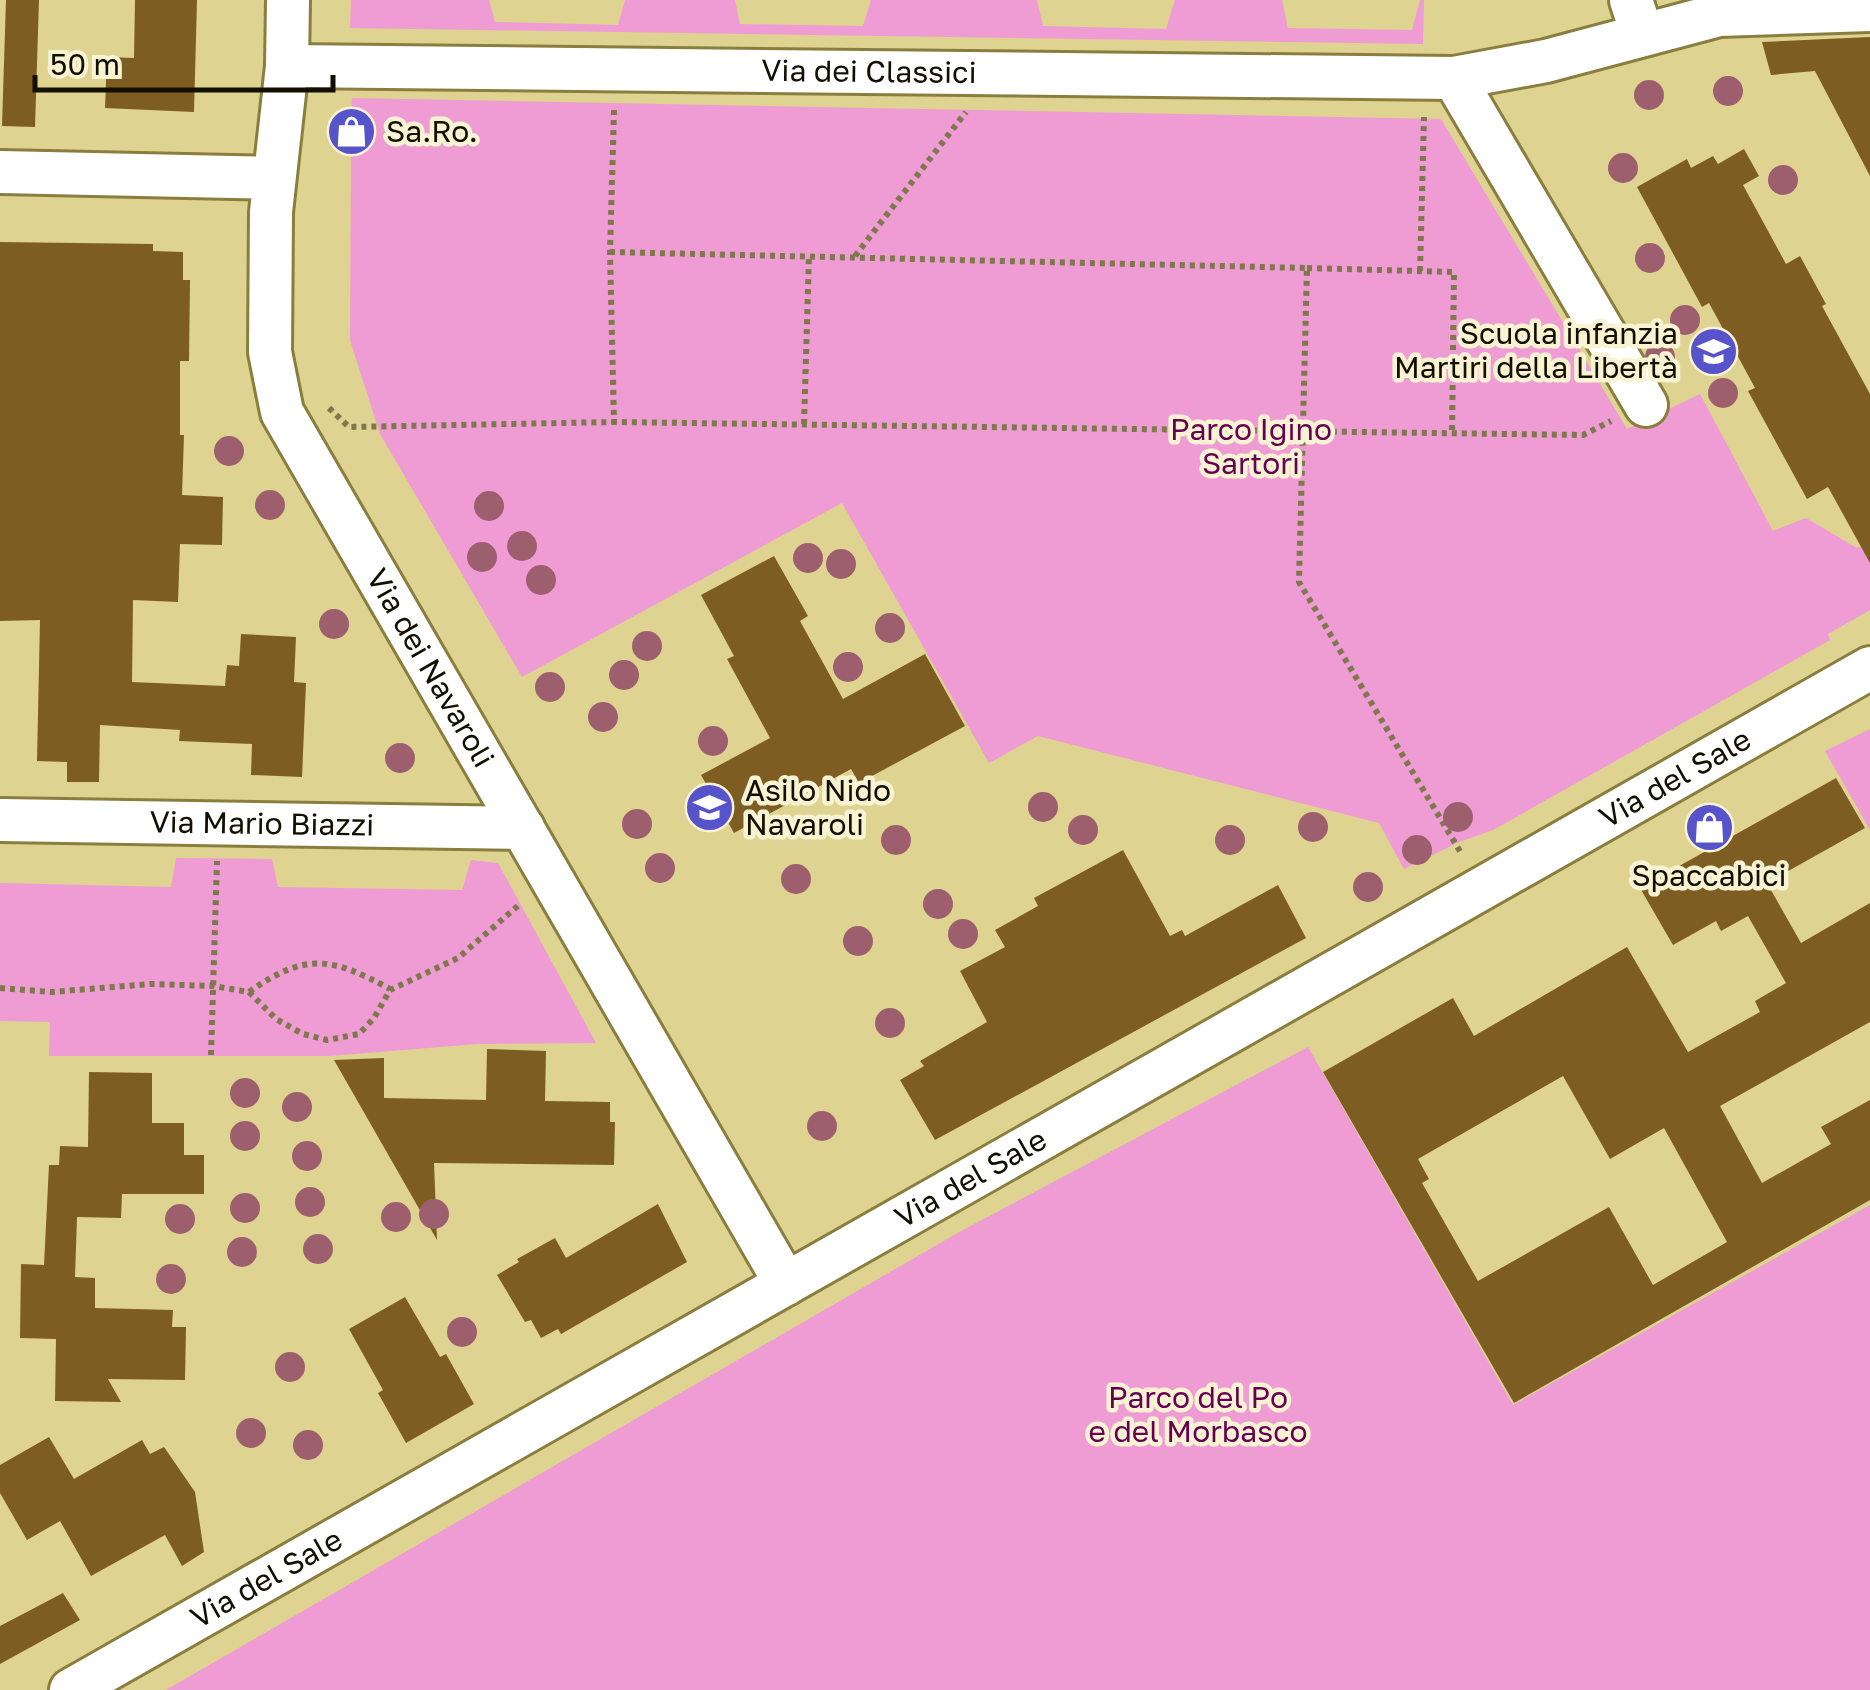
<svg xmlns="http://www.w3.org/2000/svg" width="1870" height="1690" font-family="'Golos Text',sans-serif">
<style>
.green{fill:#ee9cd3}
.building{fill:#7e5d22;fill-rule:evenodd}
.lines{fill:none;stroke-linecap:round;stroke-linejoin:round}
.minor-casing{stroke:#8a7e3e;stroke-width:48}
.path{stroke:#7f784d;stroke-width:6;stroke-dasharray:5 5;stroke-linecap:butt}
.minor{stroke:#fff;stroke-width:42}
.tree{fill:#9d5f6e}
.labels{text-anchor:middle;stroke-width:9;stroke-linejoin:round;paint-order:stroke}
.street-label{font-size:30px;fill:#130f00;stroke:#f8f3d2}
.poi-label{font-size:30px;fill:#130f00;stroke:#f8f3d2;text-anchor:start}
.park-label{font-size:30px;fill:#670052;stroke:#f8f3d2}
</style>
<rect width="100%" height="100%" fill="#ded391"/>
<g class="green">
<polygon points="351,0 489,0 495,22 618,25 625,0 735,0 740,24 863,26 871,0 1037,0 1043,26 1166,29 1175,0 1282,0 1288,28 1412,30 1420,0 1424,0 1423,44 350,28"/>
<polygon points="352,98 1441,119 1627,429 1700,394 1773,531 1806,518 1857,548 1870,541 1870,610 1828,634 1830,640 1493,830 1459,842 1404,869 1379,823 1038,736 989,763 842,503 522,677 380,434 350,340 351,150 367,151 368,116 351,115"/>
<polygon points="1870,729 1870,830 1825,751"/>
<polygon points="176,858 272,859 278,887 462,890 471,860 498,863 596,1043 477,1044 330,1056 49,1056 50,1022 0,1021 0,883 171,887"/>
<polygon points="1308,1047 1513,1405 1870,1205 1870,1690 166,1690 961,1231"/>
</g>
<g class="building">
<polygon points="6,0 39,0 35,127 2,126"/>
<polygon points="135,0 197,0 194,112 105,108 107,57 134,58"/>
<polygon points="1870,37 1870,176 1815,71 1771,75 1762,42"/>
<polygon points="1744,149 1759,176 1743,185 1786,264 1800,256 1826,304 1822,306 1870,394 1870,563 1828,487 1807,499 1748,391 1755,388 1709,303 1702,307 1637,187 1687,159 1691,168 1713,156 1718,164"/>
<polygon points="0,242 153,244 153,251 183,252 183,280 190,280 189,361 180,361 180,435 184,435 182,495 223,497 222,545 180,544 178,602 133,600 132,682 225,686 227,665 239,666 241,634 296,637 294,682 306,683 302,777 251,775 252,744 179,741 180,730 100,725 99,782 67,782 67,762 37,761 40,620 0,621"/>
<polygon points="774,556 808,616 800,621 843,699 925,654 965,726 859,783 851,769 734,833 701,775 770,738 727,659 734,656 701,595"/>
<path d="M1836,778L1865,828L1767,883L1801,943L1870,903V1022L1720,1106L1762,1183L1831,1144L1821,1127L1870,1100V1200L1514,1403L1323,1072L1453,998L1474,1036L1627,947L1688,1052L1760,1012L1755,1001L1786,983L1748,916L1721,931L1716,921L1673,945L1640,888ZM1563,1076L1610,1159L1664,1128L1727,1242L1653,1285L1609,1207L1478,1281L1422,1183L1429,1179L1418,1159Z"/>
<polygon points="1123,850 1170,936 1182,930 1185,936 1278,885 1306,938 935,1140 900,1080 924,1066 920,1061 987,1022 960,971 1005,947 995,930 1038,906 1034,898"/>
<polygon points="487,1049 546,1051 545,1101 610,1102 610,1122 615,1122 614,1165 434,1163 437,1240 334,1060 384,1058 384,1098 486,1100"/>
<polygon points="89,1072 152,1073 152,1123 184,1123 184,1155 204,1155 204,1194 122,1194 121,1218 77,1217 75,1277 95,1278 95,1308 173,1310 172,1327 186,1327 185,1380 108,1379 121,1402 55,1401 56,1339 20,1338 21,1264 44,1265 49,1165 59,1165 60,1146 88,1147"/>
<polygon points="658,1204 687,1262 561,1334 558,1329 541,1338 531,1320 525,1322 497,1275 519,1262 517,1259 555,1238 566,1258"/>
<polygon points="405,1297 440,1357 446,1354 474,1404 406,1443 378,1393 383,1390 349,1329"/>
<polygon points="49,1437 74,1479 142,1440 150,1454 164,1447 195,1492 204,1552 182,1566 165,1535 91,1576 60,1521 27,1540 0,1493 0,1465"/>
<polygon points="63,1593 80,1620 0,1664 0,1626"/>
</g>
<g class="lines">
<defs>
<g id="minor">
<path id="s1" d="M288,0L287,66L271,212L270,352L282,412L786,1284"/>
<polyline points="1631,0 1642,34"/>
<path id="s2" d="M287,66L1454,78L1546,61L1719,15L1870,10"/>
<polyline points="1454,78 1646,405"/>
<polyline points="0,172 274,178"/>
<path id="s3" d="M0,820L523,828"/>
<path id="s4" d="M71,1690L1870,668"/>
</g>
</defs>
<use href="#minor" class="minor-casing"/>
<g class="path">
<polyline points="614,110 610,252 614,422 1583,435 1611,421"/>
<polyline points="610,252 1307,268 1299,582 1461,853"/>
<polyline points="855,256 966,112"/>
<polyline points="1307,268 1454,272 1452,433"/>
<polyline points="1420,271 1424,117"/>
<polyline points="329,408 349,427 614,422"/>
<polyline points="804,424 809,256"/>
<polyline points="0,988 51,992 151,984 213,986 249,992 276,1019 303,1034 327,1040 359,1034 374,1018 390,990 458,958 520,904"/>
<path d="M249,992C306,952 331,957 390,989"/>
<polyline points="211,1055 217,861"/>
</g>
<use href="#minor" class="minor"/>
</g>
<g class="tree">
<circle cx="1728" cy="91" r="15"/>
<circle cx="1649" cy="95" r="15"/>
<circle cx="1623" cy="168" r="15"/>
<circle cx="1783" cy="180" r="15"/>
<circle cx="1650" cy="258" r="15"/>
<circle cx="1685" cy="320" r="15"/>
<circle cx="1660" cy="357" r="15"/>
<circle cx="1723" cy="393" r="15"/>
<circle cx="229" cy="451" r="15"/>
<circle cx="270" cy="505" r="15"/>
<circle cx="489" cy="506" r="15"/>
<circle cx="522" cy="546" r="15"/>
<circle cx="482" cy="557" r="15"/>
<circle cx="808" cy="558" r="15"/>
<circle cx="841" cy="564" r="15"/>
<circle cx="541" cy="580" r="15"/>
<circle cx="334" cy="624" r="15"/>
<circle cx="890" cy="628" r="15"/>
<circle cx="647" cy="646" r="15"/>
<circle cx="848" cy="667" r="15"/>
<circle cx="624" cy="675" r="15"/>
<circle cx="550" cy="687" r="15"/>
<circle cx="603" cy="717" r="15"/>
<circle cx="713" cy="741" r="15"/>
<circle cx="400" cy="758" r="15"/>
<circle cx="1043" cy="807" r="15"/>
<circle cx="1458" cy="817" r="15"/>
<circle cx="637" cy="824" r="15"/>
<circle cx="1313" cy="827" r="15"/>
<circle cx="1083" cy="830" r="15"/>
<circle cx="896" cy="840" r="15"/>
<circle cx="1230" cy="840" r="15"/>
<circle cx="1417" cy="850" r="15"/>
<circle cx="660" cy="868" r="15"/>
<circle cx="796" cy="879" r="15"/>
<circle cx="1368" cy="887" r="15"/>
<circle cx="938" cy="904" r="15"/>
<circle cx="963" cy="934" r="15"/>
<circle cx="858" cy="941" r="15"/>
<circle cx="890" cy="1023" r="15"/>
<circle cx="245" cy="1093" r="15"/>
<circle cx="297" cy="1107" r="15"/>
<circle cx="822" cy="1126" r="15"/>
<circle cx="245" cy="1136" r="15"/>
<circle cx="307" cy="1156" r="15"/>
<circle cx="310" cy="1202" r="15"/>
<circle cx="245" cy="1208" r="15"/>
<circle cx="434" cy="1214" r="15"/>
<circle cx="396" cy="1217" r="15"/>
<circle cx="180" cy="1219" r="15"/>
<circle cx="318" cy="1249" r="15"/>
<circle cx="242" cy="1252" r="15"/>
<circle cx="171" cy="1279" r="15"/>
<circle cx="462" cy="1332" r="15"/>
<circle cx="290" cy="1367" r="15"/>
<circle cx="251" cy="1433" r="15"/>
<circle cx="308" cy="1445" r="15"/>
</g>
<defs>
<symbol id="shop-disc" viewBox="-11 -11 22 22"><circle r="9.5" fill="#5753ca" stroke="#f8f3d2"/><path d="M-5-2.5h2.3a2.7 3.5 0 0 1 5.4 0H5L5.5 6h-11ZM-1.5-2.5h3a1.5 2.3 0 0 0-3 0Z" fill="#fff"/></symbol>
<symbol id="school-disc" viewBox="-11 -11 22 22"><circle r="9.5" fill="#5753ca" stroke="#f8f3d2"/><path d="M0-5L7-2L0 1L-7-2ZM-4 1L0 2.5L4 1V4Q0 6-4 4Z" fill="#fff"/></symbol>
</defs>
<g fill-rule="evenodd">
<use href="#shop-disc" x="324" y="104" width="55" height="55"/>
<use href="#school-disc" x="1686" y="324" width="55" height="55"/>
<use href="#school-disc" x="682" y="780" width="55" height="55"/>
<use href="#shop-disc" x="1682" y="800" width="55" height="55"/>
</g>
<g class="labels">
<g class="street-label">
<text dy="10" stroke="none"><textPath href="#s2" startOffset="582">Via dei Classici</textPath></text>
<text dy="10" stroke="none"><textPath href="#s1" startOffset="710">Via dei Navaroli</textPath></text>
<text dy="10" stroke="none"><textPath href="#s4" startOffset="1845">Via del Sale</textPath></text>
<text dy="10" stroke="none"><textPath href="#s3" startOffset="262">Via Mario Biazzi</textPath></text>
<text dy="10" stroke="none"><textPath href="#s4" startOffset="1035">Via del Sale</textPath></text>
<text dy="10" stroke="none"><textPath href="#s4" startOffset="225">Via del Sale</textPath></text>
</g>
<g class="poi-label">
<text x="386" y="142">Sa.Ro.</text>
<text x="1678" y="344" text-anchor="end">Scuola infanzia<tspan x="1678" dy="34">Martiri della Libertà</tspan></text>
<text x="745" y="801">Asilo Nido<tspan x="745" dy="34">Navaroli</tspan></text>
<text x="1709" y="886" text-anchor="middle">Spaccabici</text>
</g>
<g class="park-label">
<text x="1251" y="440">Parco Igino<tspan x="1251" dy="34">Sartori</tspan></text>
<text x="1198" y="1408">Parco del Po<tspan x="1198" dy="34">e del Morbasco</tspan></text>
</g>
</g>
<path d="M35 75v15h298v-15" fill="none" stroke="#130f00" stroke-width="5"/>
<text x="50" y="75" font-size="30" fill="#130f00" stroke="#f8f3d2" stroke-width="8" paint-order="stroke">50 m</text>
</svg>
